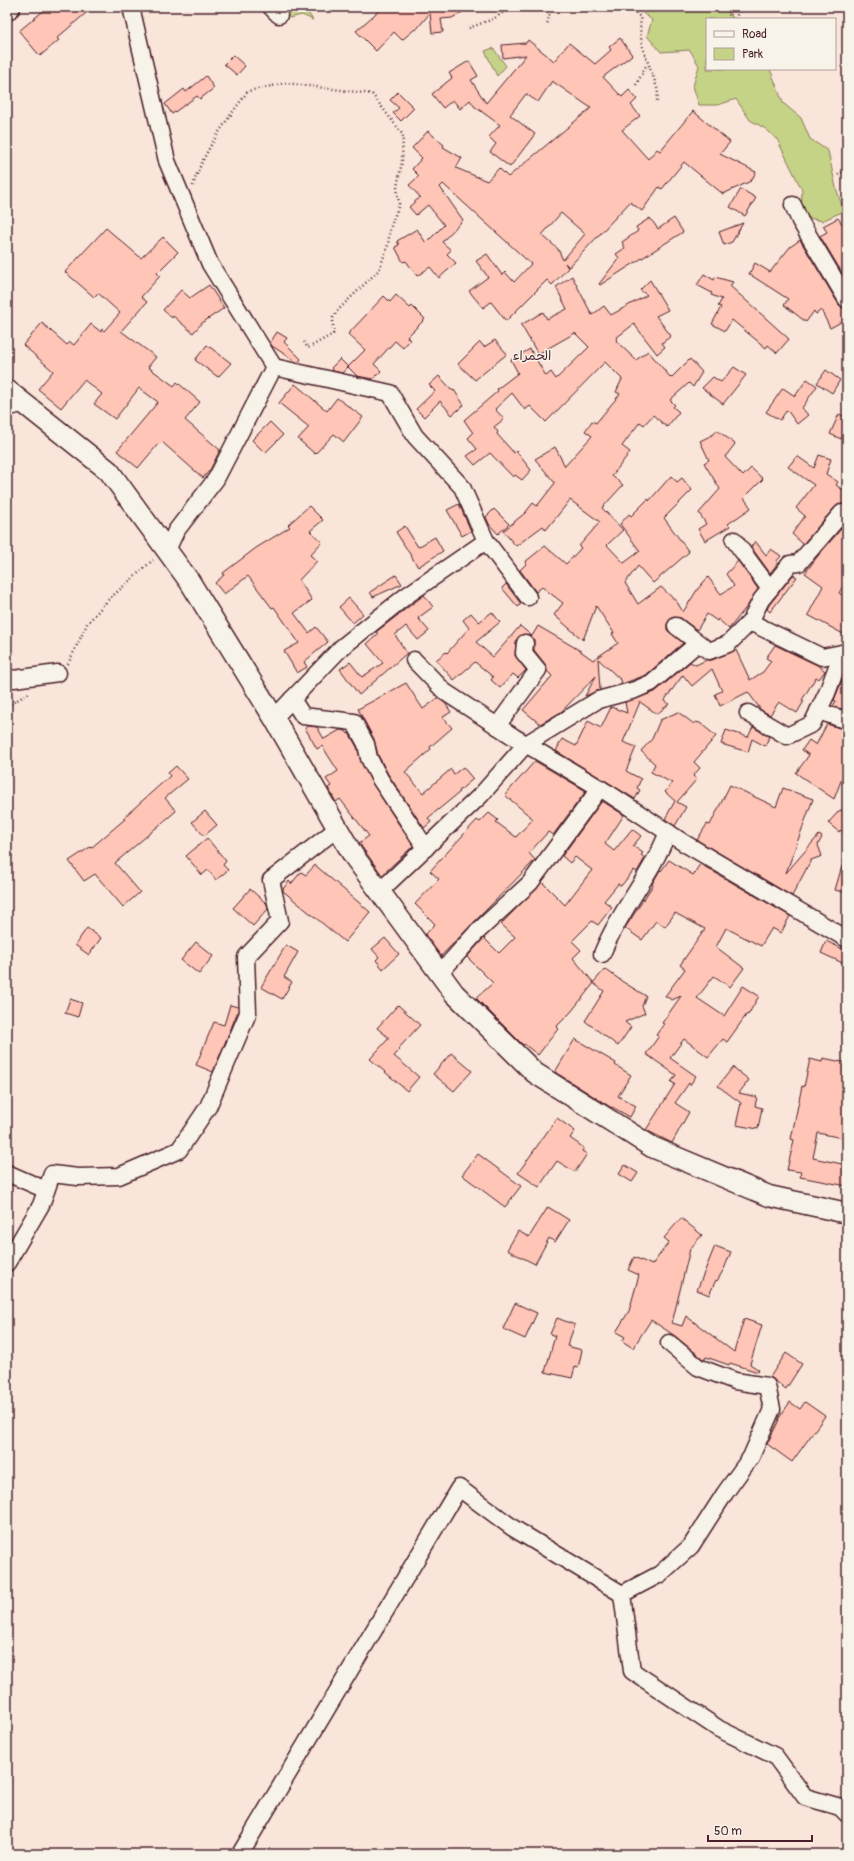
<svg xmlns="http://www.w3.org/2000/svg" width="854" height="1861" font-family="Pangolin,'Playpen Sans Arabic',sans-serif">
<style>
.green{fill:#c5d387;stroke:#887959}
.building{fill:#ffc5b6;stroke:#4a1f2b;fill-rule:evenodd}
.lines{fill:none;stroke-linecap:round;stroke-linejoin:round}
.minor-casing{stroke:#4a1f2b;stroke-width:19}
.tertiary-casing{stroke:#4a1f2b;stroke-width:23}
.path{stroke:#4a1f2b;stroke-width:2.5;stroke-dasharray:1 3;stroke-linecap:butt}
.minor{stroke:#f7f3e8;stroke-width:16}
.tertiary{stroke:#f7f3e8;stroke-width:20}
.labels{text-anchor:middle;stroke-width:3;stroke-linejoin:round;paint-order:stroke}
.quarter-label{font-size:13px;fill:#4a1f2b;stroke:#f7f3e8}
</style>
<rect width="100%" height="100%" fill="#f9e5d9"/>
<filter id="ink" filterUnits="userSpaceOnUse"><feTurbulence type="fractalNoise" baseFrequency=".025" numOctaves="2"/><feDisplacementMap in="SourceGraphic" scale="8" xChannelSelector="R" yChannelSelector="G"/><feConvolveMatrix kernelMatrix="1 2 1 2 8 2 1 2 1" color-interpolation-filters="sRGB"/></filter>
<g filter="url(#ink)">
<g class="green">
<polygon points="284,7 304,7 313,20 302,15 289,18"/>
<polygon points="635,7 724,7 734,19 707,19 707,69 770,69 783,103 801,118 810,139 828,151 836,188 844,211 822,221 801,216 802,190 777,139 766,129 750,120 736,99 718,105 699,105 693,86 699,66 690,50 661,52 647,36 652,20"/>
<polygon points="493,48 506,66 497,76 485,51"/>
</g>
<g class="building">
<polygon points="48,7 93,7 57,38 59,40 40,56 19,31"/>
<polygon points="383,7 471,7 452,18 441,19 443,32 432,33 430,13 416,30 415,29 402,40 394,32 376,51 356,31"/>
<path d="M620,38L632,55L603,77L622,97L629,90L637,99L631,105L640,116L622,130L648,159L657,149L660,151L693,111L730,142L720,154L756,172L751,181L723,194L684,162L662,189L659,187L642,211L630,202L569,267L565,263L568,268L552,285L547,280L506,321L491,302L483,308L469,291L488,277L476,261L487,254L502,275L505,272L514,282L531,264L443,184L440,187L463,220L442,242L451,250L447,254L456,263L439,278L430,267L417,276L406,261L403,262L395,247L399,245L397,241L417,229L426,243L444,225L428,205L416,215L409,207L420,197L409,185L419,176L412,169L422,158L412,148L428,131L444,145L443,147L462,158L456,168L487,181L499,168L508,177L591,108L552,81L538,102L526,94L510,115L535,134L510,167L490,152L496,144L489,137L500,125L474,106L470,100L460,109L453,100L443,108L432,94L452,78L449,73L469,61L478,76L471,80L486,103L526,55L503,58L502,45L526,43L528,40L554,61L569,43L595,64L611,50L609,47ZM561,213L585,234L563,260L558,249L542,235Z"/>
<polygon points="233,55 245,66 237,75 224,64"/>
<polygon points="206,76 214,88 200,99 197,96 172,114 165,104 184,89 186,92"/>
<polygon points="398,92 414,108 401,121 393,113 399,108 390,100"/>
<polygon points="741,189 756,198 745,216 730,207"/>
<polygon points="650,218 658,229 674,218 683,232 600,285 599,284 619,258 616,254 625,248 622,242 638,231 636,227"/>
<polygon points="838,218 842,224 847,219 847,281 820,236 827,232 823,226"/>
<polygon points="743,223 732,242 724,245 719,232"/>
<polygon points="106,228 141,258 163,237 178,252 157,273 160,276 141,297 147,302 121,331 156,357 148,367 174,386 177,382 200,402 185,420 220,450 210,470 203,478 162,442 160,444 159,443 138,468 117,451 158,402 139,388 115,419 94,404 102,394 84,380 61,408 38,389 53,371 23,345 42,323 67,345 70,342 74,345 91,324 101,332 102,329 104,331 120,313 98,293 94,297 65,272"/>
<polygon points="800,240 839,305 847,309 847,319 830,328 821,310 816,314 814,311 806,322 784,305 788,299 749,274 755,263 770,272 790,247"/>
<polygon points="704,274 714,280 715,277 733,282 730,286 789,339 777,353 768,345 766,348 732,320 725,331 712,324 721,307 718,306 722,299 711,295 712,293 697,285"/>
<polygon points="572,276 592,315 604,306 611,315 647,295 640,290 650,280 668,310 656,316 671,336 662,343 665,347 657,354 634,324 616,338 617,340 616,341 636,360 648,351 671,378 690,359 702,372 693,387 689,383 670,400 675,405 673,407 679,412 667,427 653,415 644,425 640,422 622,446 630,452 612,476 623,485 602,508 623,530 607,545 624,563 640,551 620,524 629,514 631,516 648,499 649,501 671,476 677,482 682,478 692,490 664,518 689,552 653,583 638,566 625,583 638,604 661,587 677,602 683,612 697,590 708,577 721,594 734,586 726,574 738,561 758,589 748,605 729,629 718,619 717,621 707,614 697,630 681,618 672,617 667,624 667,630 683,643 646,675 622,684 621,680 598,659 600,690 585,696 596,676 561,712 540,724 523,710 552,676 547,671 545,664 534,650 534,639 530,635 521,635 516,642 515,656 526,670 518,678 513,674 500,688 491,680 493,677 475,662 454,680 436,660 446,652 447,653 469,628 463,620 471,613 479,622 492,612 500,622 476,642 493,657 520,626 532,636 538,626 579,650 593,660 618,643 612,634 614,633 596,606 583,640 554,615 563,603 542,587 536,592 520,570 526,564 525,562 545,546 566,564 581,548 579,546 600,522 570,500 546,530 543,526 516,546 503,531 525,513 533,503 537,506 555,483 535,459 555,447 565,466 592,436 585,431 592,421 596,423 620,394 616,392 622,379 605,362 546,422 530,406 525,410 512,393 495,409 504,419 494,427 498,432 497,434 514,453 516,451 531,470 522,480 515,475 513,477 490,453 475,465 467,456 477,449 468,438 473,433 464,420 498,391 497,389 518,373 511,360 530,349 546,376 551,372 556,379 589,347 575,333 538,354 521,325 543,312 547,319 567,309 556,287"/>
<polygon points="209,285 224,308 202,323 193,333 173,316 172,318 163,310 181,290 190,298"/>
<polygon points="396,295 410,308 412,306 425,319 407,337 410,340 403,348 395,341 374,364 381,371 373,379 357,376 348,367 365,350 348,334 384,296 390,302"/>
<polygon points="277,332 287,338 284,342 301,359 298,363 272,346 270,343"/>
<polygon points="495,340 507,354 475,380 458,364 480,342 484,347"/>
<polygon points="207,345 231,363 218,377 195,360"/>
<polygon points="340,359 348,367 342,373 333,371 331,368"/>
<polygon points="734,367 746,375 723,404 702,388 713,377 721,382"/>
<polygon points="826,370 840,380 832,393 817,383"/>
<polygon points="439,376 453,391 454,390 464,405 452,415 440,401 424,417 416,409 435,391 429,385"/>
<polygon points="807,379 817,386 802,408 808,415 797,424 787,410 780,420 766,412 783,388 795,396"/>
<polygon points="295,384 327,411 337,398 363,417 344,442 334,434 315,454 298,439 309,427 279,403"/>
<polygon points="839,414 847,418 847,440 842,437 841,439 830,434"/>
<polygon points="270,422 283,435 265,453 252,440"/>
<polygon points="717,430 735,444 725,457 743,476 751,468 763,479 744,498 751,508 728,524 730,526 705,541 698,529 706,524 699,513 720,489 704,463 709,460 700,441 714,434"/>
<polygon points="819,455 831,459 826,474 838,482 836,485 847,493 847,505 839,504 835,507 803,544 792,534 805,516 796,508 814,485 788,467 797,456 814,468"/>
<polygon points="459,504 471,531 462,536 447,510"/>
<polygon points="309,506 323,520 310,531 322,542 310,555 317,561 299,580 312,600 294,613 309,633 316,627 328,642 304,662 307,667 297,673 284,651 299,643 274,607 272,608 248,576 224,594 215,583 224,575 223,573 256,548 290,527 288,525"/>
<polygon points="494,509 509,524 498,534 489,524 486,517"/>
<polygon points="847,522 847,579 839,593 847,597 847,636 808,615 823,586 805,573 817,557"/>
<polygon points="405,526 418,547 435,537 443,551 418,567 396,532"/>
<polygon points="755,541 766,555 771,549 781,556 776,562 778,563 770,573 751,547"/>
<polygon points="396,575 402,584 373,597 370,592"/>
<polygon points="793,575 797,577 770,612 767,609 769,605"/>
<polygon points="506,584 521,604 518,607 502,588"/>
<polygon points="424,595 433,607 418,618 429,631 418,640 406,626 395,635 407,653 359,695 340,669 350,662 362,677 383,663 367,644 378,634 376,632"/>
<polygon points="349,598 363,614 353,623 339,607"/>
<polygon points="775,645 819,666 825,671 819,679 816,677 802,700 804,701 797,713 779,702 770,715 761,710 748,692 720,706 715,694 722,691 712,669 692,686 683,675 664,701 669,704 657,714 640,702 623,742 636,747 626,771 641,779 637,788 640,790 635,799 556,751 562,739 576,746 588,721 601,728 611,707 627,713 625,702 655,692 690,662 696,665 706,660 712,660 736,650 750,680 763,672 771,661 766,658"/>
<polygon points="847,668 847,707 841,709 833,706 836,701 834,700"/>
<polygon points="406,683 423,709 438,698 445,703 451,712 443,717 452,728 430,747 431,749 405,772 423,793 451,769 454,774 463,767 473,779 459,791 460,792 428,818 431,822 424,828 388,774 378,755 374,739 358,709"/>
<polygon points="678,712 694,724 695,722 700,723 716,736 694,762 700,768 693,776 697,779 677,802 686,807 675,826 665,819 675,801 665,792 672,783 651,772 655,764 641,751 652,739 660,720"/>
<polygon points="827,724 839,728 847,727 847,765 834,799 796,773 809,755 802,750 809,740 816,745"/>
<polygon points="308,726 317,727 324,739 340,730 346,731 348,734 349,733 357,747 361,762 372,783 413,846 382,875 359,843 369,836 340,799 336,802 328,788 331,786 326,779 338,771 322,746 317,749 305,728"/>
<polygon points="753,727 769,737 765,746 752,739 748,752 721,744 726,730 748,737"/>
<polygon points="535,761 586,791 553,835 548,832 529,853 535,860 441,956 425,935 435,924 415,904 439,879 430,871 477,820 480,822 489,813 498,820 496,822 516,837 533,819 505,795"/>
<polygon points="176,766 188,779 165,798 176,811 115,863 140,892 123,907 95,874 84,881 69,861 90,847 91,848 125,819 123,818 170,776 168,773"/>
<polygon points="730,785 776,807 783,788 813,799 786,873 819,835 822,837 818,845 822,856 811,860 792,896 697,840 707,824 710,825"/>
<polygon points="602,801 624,815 605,844 614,851 632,829 641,836 633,846 643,853 641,855 645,858 637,872 634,870 621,886 618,884 604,901 612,907 598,925 592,921 572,941 581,950 573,958 594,983 571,1012 556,1027 558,1029 538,1055 524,1044 523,1045 476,998 493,983 467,957 484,938 499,953 515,937 501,924 542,882 565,905 592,870 575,857 570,863 562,856"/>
<polygon points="840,810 847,812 847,835 840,830 839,832 828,823"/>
<polygon points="205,811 217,825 204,836 192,822"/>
<polygon points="207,838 226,861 223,865 228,870 216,880 208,870 202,875 186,856"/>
<polygon points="844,859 847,860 847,893 835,890"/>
<polygon points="669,860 693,875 700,864 790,916 781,933 772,928 761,946 726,928 716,947 744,968 730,987 714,976 697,998 724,1016 743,986 759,996 748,1015 747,1014 727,1042 723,1039 708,1057 684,1039 670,1058 696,1076 690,1085 689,1083 675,1103 689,1112 672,1143 646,1130 675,1084 671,1082 676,1075 646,1054 659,1036 656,1035 664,1024 662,1023 681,996 672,1000 665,996 685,969 680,965 705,929 675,913 665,927 656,921 642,940 625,928 653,885 652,884 660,870 661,871"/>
<polygon points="315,865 370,912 345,942 283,891 283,889 289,881 291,884 301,872 306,875"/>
<polygon points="250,889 267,904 268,909 253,926 233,908"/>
<polygon points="87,928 101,938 89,955 75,945"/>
<polygon points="385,938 399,954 383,969 376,960 379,957 372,949"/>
<polygon points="826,941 847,951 847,965 821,953"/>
<polygon points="196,942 213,956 199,974 181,960"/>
<polygon points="286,945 298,952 284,977 292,982 282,999 261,987"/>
<polygon points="605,969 623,982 646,996 642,1006 645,1013 625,1022 631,1027 618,1046 585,1021 604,991 593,983"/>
<polygon points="70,999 82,1003 78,1017 65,1013"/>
<polygon points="230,1005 238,1007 238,1011 213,1072 196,1065 214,1022 224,1025"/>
<polygon points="398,1005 420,1025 398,1049 400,1050 394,1056 419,1077 407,1091 370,1059 389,1038 377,1028"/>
<polygon points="575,1039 616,1063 615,1065 631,1075 618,1096 636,1106 630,1117 612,1107 612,1108 555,1072"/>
<polygon points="451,1053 472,1071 454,1091 433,1074"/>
<polygon points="823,1058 847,1063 847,1139 818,1133 813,1158 847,1165 847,1186 800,1177 801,1172 787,1170 794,1140 791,1139 802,1086 804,1087 810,1059 822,1062"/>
<polygon points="733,1067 749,1080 739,1093 757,1097 755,1106 762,1108 758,1129 736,1125 741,1103 718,1086"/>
<polygon points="557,1118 575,1131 570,1138 584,1148 582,1151 587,1154 575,1172 557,1161 539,1187 518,1173"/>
<polygon points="478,1154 521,1186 505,1207 462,1175"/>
<polygon points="625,1165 638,1173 632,1182 619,1174"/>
<polygon points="548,1207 569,1220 555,1242 549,1238 535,1264 507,1250 518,1231 529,1237"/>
<polygon points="681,1218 702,1235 690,1249 672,1323 682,1326 686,1316 734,1352 744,1319 762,1325 750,1364 759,1370 758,1372 730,1363 729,1365 706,1357 705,1359 703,1359 675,1336 651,1320 633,1348 622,1341 625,1337 616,1332 629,1311 639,1275 628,1270 634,1257 652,1265 669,1242 664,1238"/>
<polygon points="715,1246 731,1252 724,1269 717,1281 716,1280 709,1295 697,1290"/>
<polygon points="515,1303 537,1313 525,1339 503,1329"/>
<polygon points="557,1318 575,1325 567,1346 582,1350 578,1368 575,1367 572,1378 545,1372 555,1336 550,1334"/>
<polygon points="786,1353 802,1364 786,1389 770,1377"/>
<polygon points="790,1402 800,1409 805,1402 825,1416 792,1462 767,1444 778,1422 779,1418"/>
</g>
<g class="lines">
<defs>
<g id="minor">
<polyline points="131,7 167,161 210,264 274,367 390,393 415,436 462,487 486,541 528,597"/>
<polyline points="271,7 279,15"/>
<polyline points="793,205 800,221 847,300"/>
<polyline points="7,408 24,403"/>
<polyline points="734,540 770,589"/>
<polyline points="167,550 176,531 216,479 274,367"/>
<polyline points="750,622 761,600 790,564 799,563 842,513"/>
<polyline points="676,626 709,651 728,644 750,622 822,657 847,652"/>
<polyline points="414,660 445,692 514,737 608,793 684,843 847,939"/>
<polyline points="7,677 14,679 58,673"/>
<polyline points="292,699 303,716 354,722 366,744 369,758 380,779 426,848"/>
<polyline points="818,711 842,719 847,716"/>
<polyline points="748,713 787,736 812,724 827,693 842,653"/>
<polyline points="274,718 341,648 406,596 486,541"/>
<polyline points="497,726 538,670 524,653 525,643"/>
<polyline points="380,891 481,795 526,744 598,700 635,690 651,683 698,643"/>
<path d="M602,954C619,911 651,876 668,832"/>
<polyline points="440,973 476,933 530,883 600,788"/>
<polyline points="7,1173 46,1190"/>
<polyline points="7,1263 41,1205 52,1174 78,1177 119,1176 179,1150 208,1107 248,1013 246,957 280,921 271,880 338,828"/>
<polyline points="622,1594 632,1671 719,1729 775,1756 805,1797 840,1807 847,1814"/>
<polyline points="240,1854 459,1488 513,1528 622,1594 660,1574 691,1546 725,1493 751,1457 772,1409 767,1386 735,1381 698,1367 669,1343"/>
</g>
<g id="tertiary">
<polyline points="7,10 10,7"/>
<polyline points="7,390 109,471 190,582 274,718 353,855 454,993 535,1073 652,1147 769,1196 847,1213"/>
</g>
</defs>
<use href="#minor" class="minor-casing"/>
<use href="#tertiary" class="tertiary-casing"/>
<g class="path">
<polyline points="546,7 549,15 547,25"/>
<path d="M630,7L641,18C637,44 650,64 657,88C659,92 657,98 657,103"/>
<polyline points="726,7 731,19"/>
<polyline points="735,19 741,7"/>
<polyline points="469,28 493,19 512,7"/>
<polyline points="636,85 647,64"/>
<polyline points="838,175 847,169"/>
<path d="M193,186C203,151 227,120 248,91L286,83L372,94L403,135L402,162L397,187L399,204L390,229L388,245L379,270L338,310L333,318V334L308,348L304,342"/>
<polyline points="68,664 87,624 107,601 153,560"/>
<polyline points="7,706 31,692"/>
</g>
<use href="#minor" class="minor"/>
<use href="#tertiary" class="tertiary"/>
</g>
</g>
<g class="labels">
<g class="quarter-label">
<text x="532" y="360">الحمراء</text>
</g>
</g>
<rect width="854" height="1861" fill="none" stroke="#f7f3e8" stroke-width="24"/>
<rect x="12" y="12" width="830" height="1837" fill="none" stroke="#4a1f2b" stroke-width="1.5" filter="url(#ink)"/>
<rect x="706" y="18" width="130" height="52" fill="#f7f3e8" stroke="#b29e9c"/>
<rect x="714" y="31" width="20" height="6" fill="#f7f3e8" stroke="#b29e9c"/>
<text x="742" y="38" font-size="12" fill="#4a1f2b">Road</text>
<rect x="714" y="48" width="20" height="12" fill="#c5d387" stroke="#b29e9c"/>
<text x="742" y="58" font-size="12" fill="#4a1f2b">Park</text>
<path d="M708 1835v6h104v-6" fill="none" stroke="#4a1f2b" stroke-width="2"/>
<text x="714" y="1835" font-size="12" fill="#4a1f2b" stroke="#f7f3e8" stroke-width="3" paint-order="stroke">50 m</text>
</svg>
